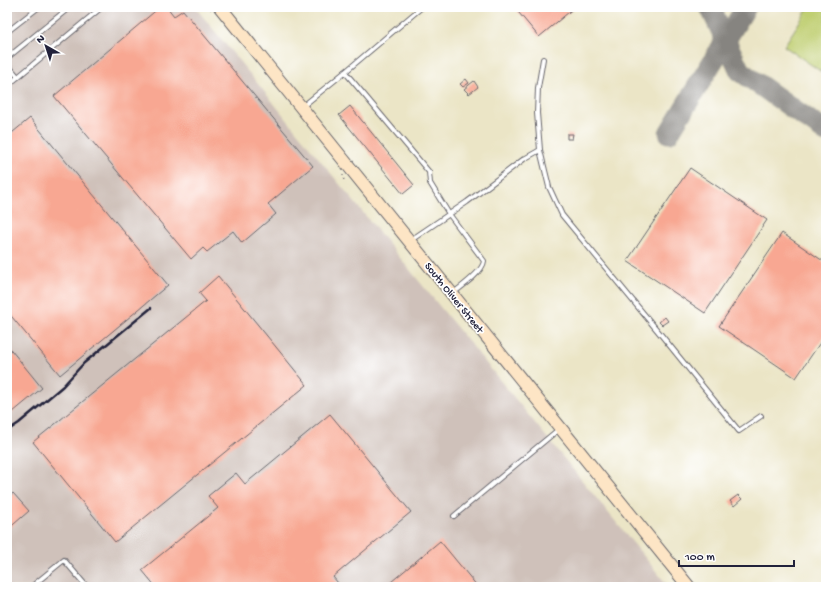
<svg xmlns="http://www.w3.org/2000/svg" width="833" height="594" font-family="'Gochi Hand',sans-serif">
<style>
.industrial{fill:#cfc1ba}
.green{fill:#c0cf72;stroke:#717856}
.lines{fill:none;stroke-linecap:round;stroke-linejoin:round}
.taxiway{stroke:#868480;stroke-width:21}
.building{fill:#f8a792}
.lane-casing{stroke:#68666c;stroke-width:6}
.secondary-casing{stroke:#68666c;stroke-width:14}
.path{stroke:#68666c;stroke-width:1.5;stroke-dasharray:1 3;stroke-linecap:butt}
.lane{stroke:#fff;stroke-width:4}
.secondary{stroke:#fde5c5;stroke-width:12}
.rail{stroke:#22223b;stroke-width:2.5}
.labels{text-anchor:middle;stroke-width:3.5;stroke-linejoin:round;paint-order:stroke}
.street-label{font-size:11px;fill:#22223b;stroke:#fff}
</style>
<rect width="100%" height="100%" fill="#fff"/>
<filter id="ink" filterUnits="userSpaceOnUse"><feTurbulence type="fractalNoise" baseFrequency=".025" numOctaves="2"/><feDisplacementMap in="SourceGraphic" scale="8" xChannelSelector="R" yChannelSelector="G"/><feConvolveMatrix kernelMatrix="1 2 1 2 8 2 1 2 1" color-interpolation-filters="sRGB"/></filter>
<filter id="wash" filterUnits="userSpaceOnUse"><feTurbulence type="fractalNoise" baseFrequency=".012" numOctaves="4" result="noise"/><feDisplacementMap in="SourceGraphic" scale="16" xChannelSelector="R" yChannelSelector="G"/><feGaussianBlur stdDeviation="0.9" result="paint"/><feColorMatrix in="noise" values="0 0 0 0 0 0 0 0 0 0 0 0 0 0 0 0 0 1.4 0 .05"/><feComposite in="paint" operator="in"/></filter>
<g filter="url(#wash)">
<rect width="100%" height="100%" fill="#ebe5c6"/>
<polygon class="industrial" points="7,7 195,7 669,587 7,587"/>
<polygon class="green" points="809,7 826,7 826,75 784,46"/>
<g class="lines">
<g class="taxiway">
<polyline points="710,7 740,71 826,132"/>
<polyline points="669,133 746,7"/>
</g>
</g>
<g id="blocks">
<g class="building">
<polygon points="160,7 167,7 174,16 183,10 313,166 268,204 276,214 242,243 233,231 207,252 203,248 191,259 54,96"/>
<polygon points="514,7 575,7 539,37"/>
<polygon points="466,79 469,83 463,87 460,84"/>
<polygon points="474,81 478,87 469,94 464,89"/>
<polygon points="350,106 414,185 403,194 339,115"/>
<polygon points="30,118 168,285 60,375 7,311 7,137"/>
<polygon points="567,134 573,134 572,139 567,139"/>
<polygon points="690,168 767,220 705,313 627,261"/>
<polygon points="782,233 826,263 826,334 796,378 719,326"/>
<polygon points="218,276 307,385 115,542 33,442 206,301 199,293"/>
<polygon points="665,317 668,321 662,325 659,322"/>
<polygon points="7,345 42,388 7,417"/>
<polygon points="330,414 411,512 333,577 338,583 332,587 156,587 142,570 218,508 208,496 236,473 245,484"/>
<polygon points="13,493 29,511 7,530 7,498"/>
<polygon points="738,495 742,499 734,506 730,501"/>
<polygon points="440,541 478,587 385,587"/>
</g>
</g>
</g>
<g filter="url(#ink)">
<use href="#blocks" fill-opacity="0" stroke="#68666c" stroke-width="1"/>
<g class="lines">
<defs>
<g id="lane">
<polyline points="7,32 39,7"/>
<polyline points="7,58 70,7"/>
<polyline points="543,59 538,88 537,113 540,150 549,187 562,215 662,336 739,431 761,416"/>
<polyline points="7,64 18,77"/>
<path d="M345,72L429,172L430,183L449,214L484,261C483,272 461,287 452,294"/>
<polyline points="7,86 102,7"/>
<polyline points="303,106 345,72 422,7"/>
<polyline points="411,240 467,202 524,159 540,150"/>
<polyline points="454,516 559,429"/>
<polyline points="31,587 64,560 87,587"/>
</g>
<polyline id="secondary" points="220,7 689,587"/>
</defs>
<use href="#lane" class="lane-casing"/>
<use href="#secondary" class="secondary-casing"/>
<g class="path">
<polyline points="208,7 211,10"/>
<polyline points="343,175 344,181"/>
</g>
<use href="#lane" class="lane"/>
<use href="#secondary" class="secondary"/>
<polyline class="rail" points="7,431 19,423 63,386 84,363 151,308"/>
</g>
</g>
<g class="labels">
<g class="street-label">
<text transform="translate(455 297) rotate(51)" y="4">South Oliver Street</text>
</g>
</g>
<rect width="833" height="594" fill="none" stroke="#fff" stroke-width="24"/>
<g transform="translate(46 46) rotate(321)" stroke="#ffffff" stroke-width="3" paint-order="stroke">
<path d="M0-3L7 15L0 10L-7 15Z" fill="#22223b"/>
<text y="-6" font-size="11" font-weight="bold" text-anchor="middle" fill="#22223b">N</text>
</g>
<path d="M679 560v6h115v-6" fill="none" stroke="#22223b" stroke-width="2"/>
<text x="685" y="560" font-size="12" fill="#22223b" stroke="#ffffff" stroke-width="3" paint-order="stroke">100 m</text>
</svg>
